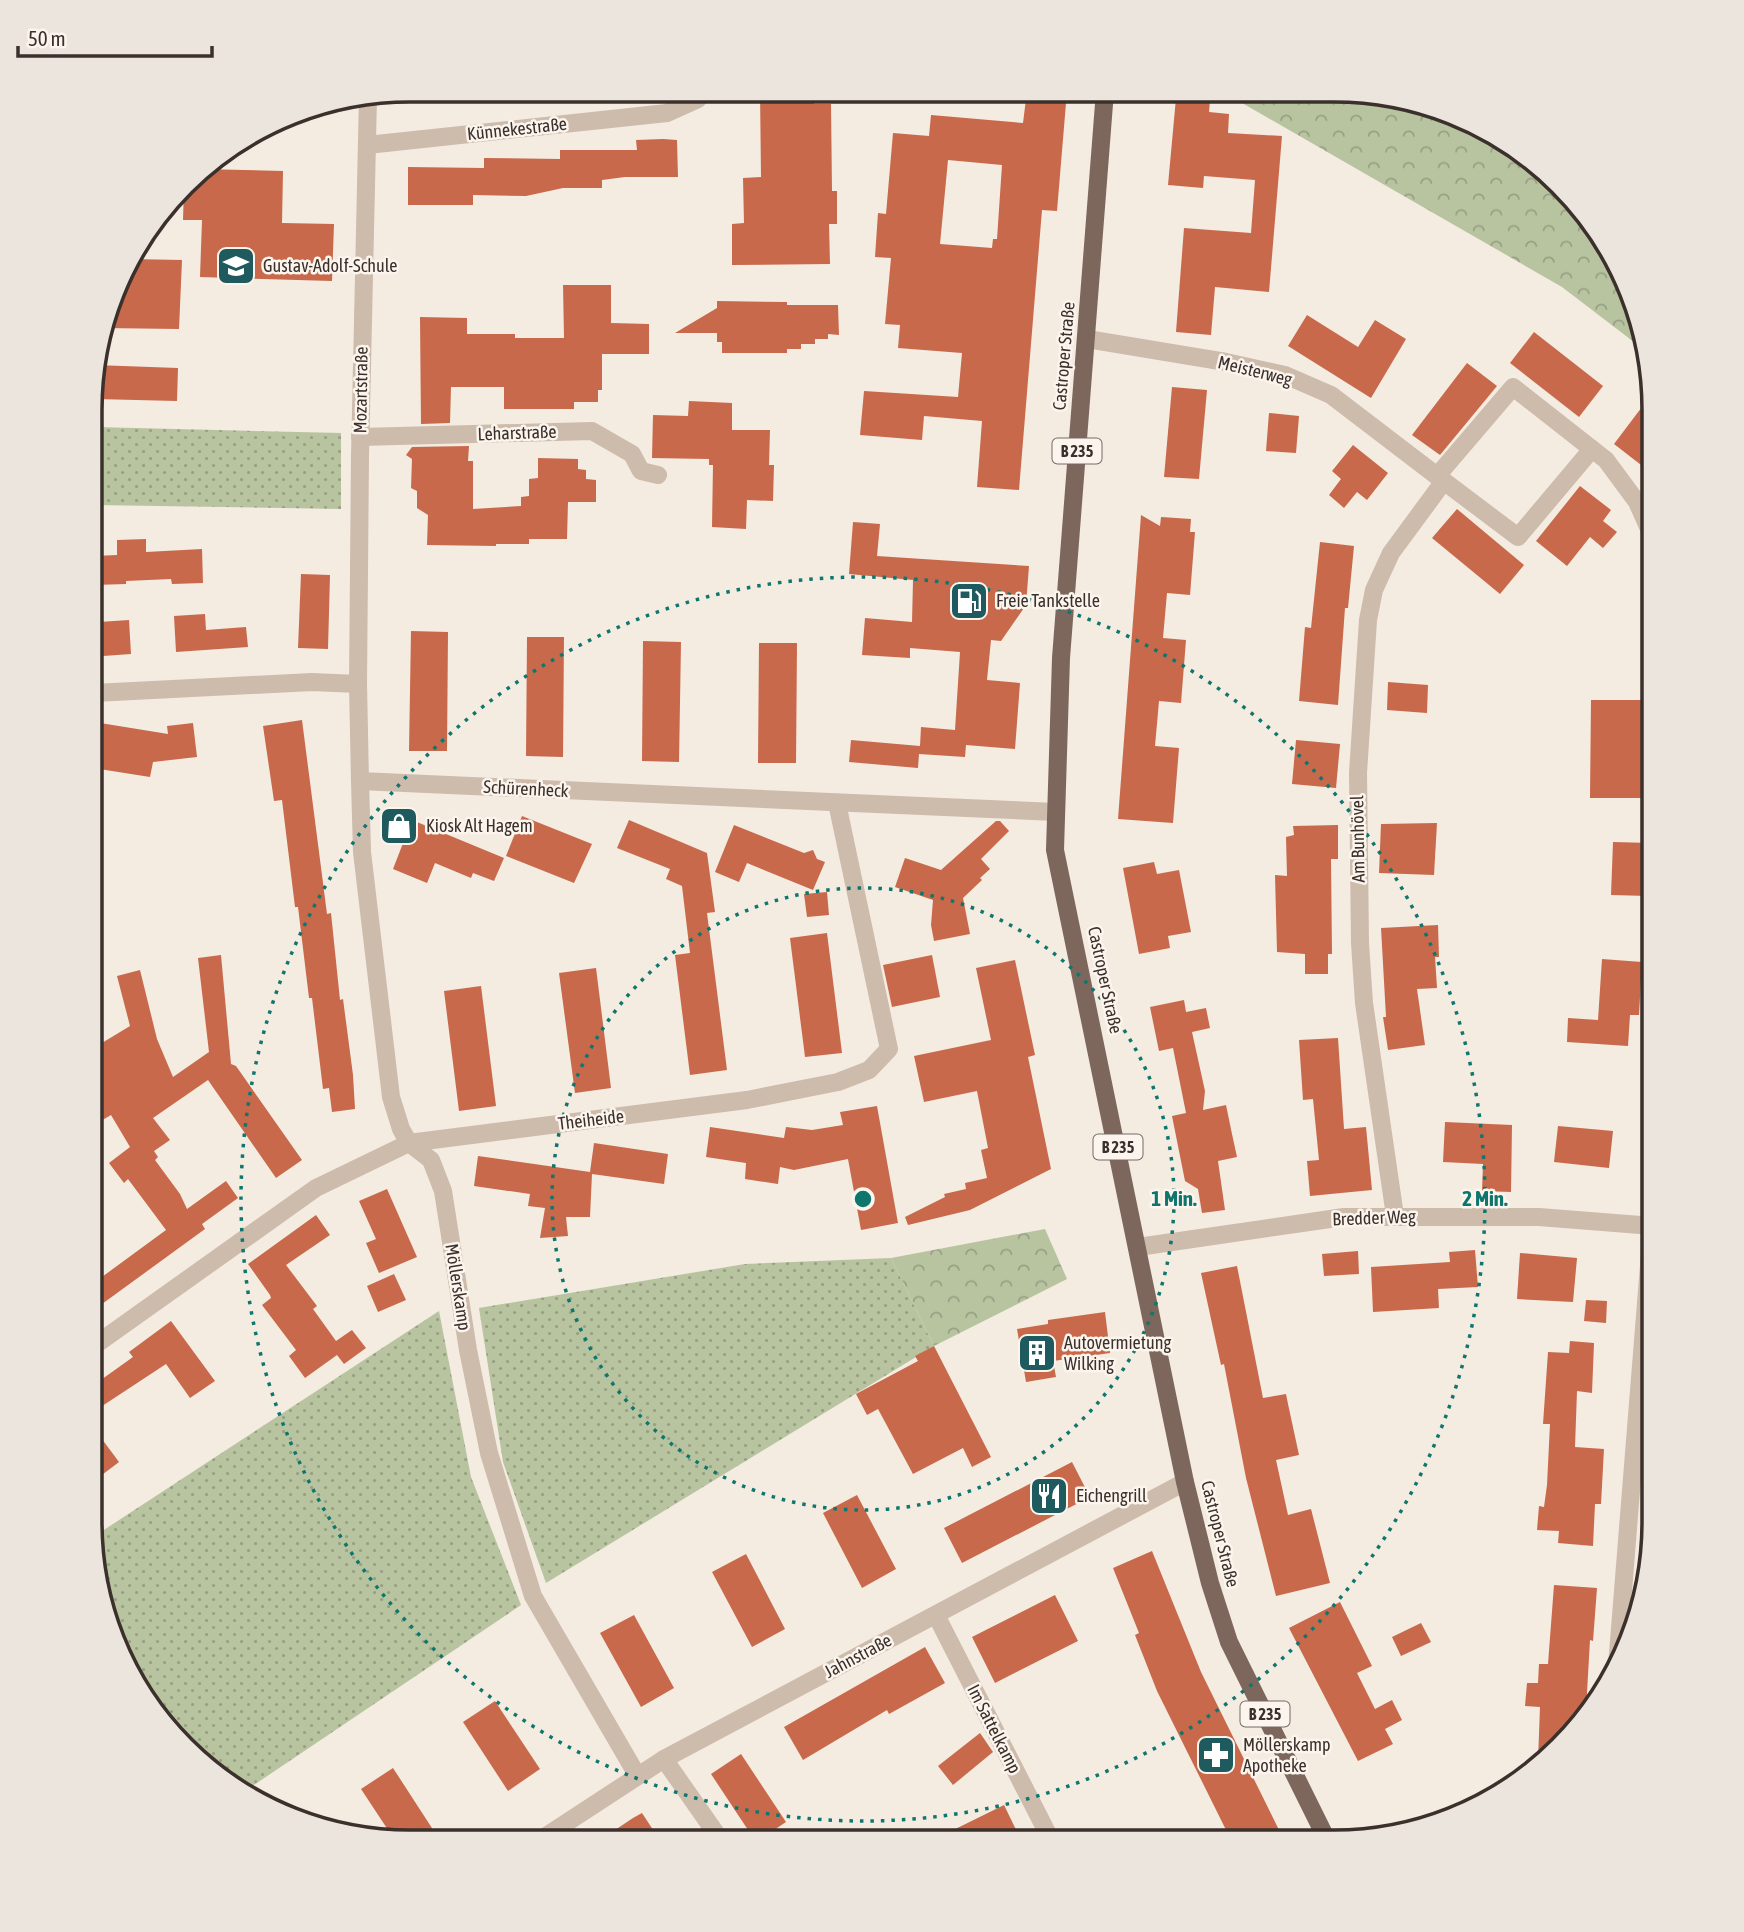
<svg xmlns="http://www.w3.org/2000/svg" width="1744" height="1932" font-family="'Asap Condensed',sans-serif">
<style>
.green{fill:url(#green-dots)}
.forest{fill:url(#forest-crowns)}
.building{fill:#c8694b;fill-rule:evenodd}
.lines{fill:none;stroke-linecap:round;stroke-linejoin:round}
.street{stroke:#cdbbac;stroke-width:18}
.primary{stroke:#7d675c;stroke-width:18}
.ring{fill:none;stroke:#0f766e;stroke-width:3.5;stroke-dasharray:3.5 7}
.labels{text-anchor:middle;stroke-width:5;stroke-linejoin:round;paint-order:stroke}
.shield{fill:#fbf5ee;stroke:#756b66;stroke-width:2}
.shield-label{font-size:16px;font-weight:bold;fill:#3b302b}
.street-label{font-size:18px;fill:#3b302b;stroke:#fbf5ee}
.poi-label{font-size:18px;fill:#3b302b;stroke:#fbf5ee;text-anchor:start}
.rim{fill:none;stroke:#3b302b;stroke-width:3.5}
.centre{fill:#0f766e;stroke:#fbf5ee;stroke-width:3.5}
.ring-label{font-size:21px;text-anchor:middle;font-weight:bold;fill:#0f766e;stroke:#fbf5ee;stroke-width:5;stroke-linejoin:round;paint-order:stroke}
</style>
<defs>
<pattern id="green-dots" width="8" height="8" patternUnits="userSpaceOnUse" patternTransform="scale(1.75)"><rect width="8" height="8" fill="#b8c4a0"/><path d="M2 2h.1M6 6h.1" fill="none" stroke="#97a083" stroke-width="1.8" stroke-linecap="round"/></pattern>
<pattern id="forest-crowns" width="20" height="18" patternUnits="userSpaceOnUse" patternTransform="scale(1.75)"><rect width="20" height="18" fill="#b8c4a0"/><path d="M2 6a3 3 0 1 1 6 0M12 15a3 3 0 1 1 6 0" fill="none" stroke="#97a083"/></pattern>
</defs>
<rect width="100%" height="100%" fill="#f4ebe1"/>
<g class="green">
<polygon points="95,427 341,433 341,509 95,505"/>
<polygon points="891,1258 934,1346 546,1583 503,1462 479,1308 745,1264"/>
<polygon points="439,1311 471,1477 521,1605 242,1793 143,1700 106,1625 90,1539"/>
</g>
<g class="forest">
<polygon points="1223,92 1376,92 1495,132 1601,232 1638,307 1647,352 1562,287"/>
<polygon points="1045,1229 1067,1279 934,1346 891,1258"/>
</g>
<g class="building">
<polygon points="760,90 814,90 814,104 831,104 832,191 837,191 837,224 829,224 830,264 732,265 732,224 744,223 743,178 761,177"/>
<path d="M1027,91H1067L1057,211L1042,210L1019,490L977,487L982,421L924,416L922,440L860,435L864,391L958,397L962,353L898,348L900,325L885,324L891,258L875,257L878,213L886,214L893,133L929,136L931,115L1023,123ZM948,160L1002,165L997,239H993L992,248L940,244Z"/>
<polygon points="1176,98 1210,100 1209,112 1229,114 1228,133 1282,136 1269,292 1215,287 1211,335 1176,332 1184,228 1251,233 1255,180 1204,176 1203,188 1168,185"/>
<polygon points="663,139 677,140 678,177 625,177 602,180 602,188 563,188 526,196 473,195 473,205 408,205 408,167 484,168 484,158 560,159 560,150 637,150 636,140"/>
<polygon points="199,169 283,171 282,223 334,224 332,281 200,277 202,220 183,220 184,187"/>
<polygon points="129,259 182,260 179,329 103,328"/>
<polygon points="563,285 611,285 611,323 649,324 649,354 602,354 602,390 598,390 598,402 574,402 574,409 504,409 504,387 451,387 450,423 421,424 420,317 467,318 467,334 515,334 515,338 564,338"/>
<polygon points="717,301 787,302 787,305 838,305 839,335 828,334 828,339 815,339 815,344 801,344 801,349 787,349 787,353 722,353 722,342 717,342 717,333 675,333 717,308"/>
<polygon points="1307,315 1358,347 1375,320 1406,339 1371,398 1288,346"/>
<polygon points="1534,332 1603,386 1579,417 1510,363"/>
<polygon points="1467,363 1497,386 1440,455 1412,435"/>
<polygon points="95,365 178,368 177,401 95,399"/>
<polygon points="1172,387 1207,390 1199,479 1164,477"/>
<polygon points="1654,391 1654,475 1614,444"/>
<polygon points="689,401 732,403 732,430 770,430 769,465 774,465 773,501 747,500 746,529 712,527 713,465 709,465 709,459 652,458 653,415 688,416"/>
<polygon points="1269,413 1299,416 1296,453 1266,451"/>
<polygon points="1353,445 1388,473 1367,500 1357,492 1344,508 1329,495 1341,479 1332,471"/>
<polygon points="469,446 468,461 473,461 473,509 521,506 521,497 529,496 529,479 538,478 538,458 578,459 578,469 586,470 586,479 596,480 596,502 568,502 567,539 529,539 529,544 496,544 496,546 427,545 428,515 417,508 417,491 411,488 412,459 406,455 412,447"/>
<polygon points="1580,486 1611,510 1603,521 1617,532 1603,548 1590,537 1567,566 1536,541"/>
<polygon points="1457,509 1524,565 1500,594 1432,538"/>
<polygon points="1141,515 1160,526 1161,517 1191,519 1190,532 1195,532 1190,595 1167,593 1163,638 1186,640 1181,703 1159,701 1155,746 1179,748 1173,823 1118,819"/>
<polygon points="853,522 880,524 877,556 1029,566 1026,605 1001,641 991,640 987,680 1020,683 1015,749 966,745 965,757 919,754 918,768 849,762 851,740 920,746 921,727 955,730 960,652 910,648 910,658 862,655 865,618 912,622 913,580 849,574"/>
<polygon points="146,539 146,552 202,549 203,583 172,584 171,579 126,581 126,584 94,585 94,556 117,555 117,540"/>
<polygon points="1320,542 1354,546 1348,608 1345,608 1338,705 1299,701 1305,627 1311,628"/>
<polygon points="301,574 330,575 328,649 298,648"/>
<polygon points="205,614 206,630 246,627 248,647 176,652 174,616"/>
<polygon points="129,620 131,654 103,656 99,622"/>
<polygon points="411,631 448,632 447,751 409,751"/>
<polygon points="527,637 564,637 563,757 526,756"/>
<polygon points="643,641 681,642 679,762 642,761"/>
<polygon points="759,643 797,643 796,763 758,763"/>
<polygon points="1388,682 1428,685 1427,713 1387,710"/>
<polygon points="1591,700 1648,700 1647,798 1590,798"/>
<polygon points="302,720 327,914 331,913 340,1000 343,999 353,1075 355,1109 332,1112 329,1088 323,1089 312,998 309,998 298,907 295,907 282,800 274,801 263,726"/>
<polygon points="94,722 168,734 167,726 193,723 197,757 153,762 150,777 93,768"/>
<polygon points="1296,740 1340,744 1336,788 1292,784"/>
<polygon points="522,816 592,844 574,883 506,856"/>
<polygon points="412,820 504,858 494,881 473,873 471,878 435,863 427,883 393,869"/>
<polygon points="629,820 707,853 715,912 707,913 727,1070 690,1075 675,955 690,953 682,886 666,879 670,869 617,848"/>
<polygon points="996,821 1000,821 1009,831 981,859 990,869 980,878 982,880 963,898 970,934 934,941 931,925 933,900 895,887 905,858 941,870"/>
<polygon points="1437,823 1434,875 1379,873 1381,824"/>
<polygon points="734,825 804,853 813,850 817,859 825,862 813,890 747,863 739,882 715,872"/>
<polygon points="1338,825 1338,859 1331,859 1332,954 1328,954 1328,974 1305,974 1305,954 1277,952 1275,875 1287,876 1286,837 1294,835 1293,826"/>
<polygon points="1613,842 1651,843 1649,896 1611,895"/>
<polygon points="1154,862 1157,874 1179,870 1191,932 1168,936 1170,948 1139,954 1123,868"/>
<polygon points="827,892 829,915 807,917 804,894"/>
<polygon points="1438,925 1439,957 1435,957 1437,988 1417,989 1425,1045 1388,1050 1383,1017 1386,1017 1381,928"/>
<polygon points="827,933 842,1053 805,1057 790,938"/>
<polygon points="221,955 231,1064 236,1066 302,1160 276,1178 208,1080 153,1118 170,1140 154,1151 158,1157 155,1160 180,1194 187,1209 226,1181 238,1198 202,1224 205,1229 91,1312 91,1285 166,1230 128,1179 124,1183 109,1163 130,1147 111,1115 99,1122 92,1110 92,1049 130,1026 117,976 140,970 157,1039 173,1077 209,1052 198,958"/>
<polygon points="932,955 940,997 892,1007 883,965"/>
<polygon points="1602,959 1642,962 1639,1015 1630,1015 1628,1046 1567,1042 1568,1018 1598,1020"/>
<polygon points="1015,960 1035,1055 1028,1057 1051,1169 970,1210 908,1225 905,1217 945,1197 944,1194 966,1189 965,1183 987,1178 981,1150 988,1148 977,1091 924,1102 914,1056 991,1040 976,968"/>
<polygon points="596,968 611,1088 575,1093 559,973"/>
<polygon points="481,986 496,1106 459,1111 444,991"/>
<polygon points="1184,1000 1186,1012 1206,1008 1210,1028 1192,1032 1205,1091 1203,1110 1226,1105 1232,1134 1237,1157 1218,1161 1225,1210 1202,1213 1198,1189 1185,1181 1172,1116 1186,1113 1173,1048 1159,1051 1150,1007"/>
<polygon points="1338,1038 1344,1129 1366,1127 1372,1190 1310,1196 1307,1161 1319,1160 1313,1099 1303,1100 1299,1040"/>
<polygon points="877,1106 898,1223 861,1230 848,1159 794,1170 780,1167 778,1184 745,1179 746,1163 706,1157 710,1127 784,1138 786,1127 812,1130 843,1125 840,1112"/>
<polygon points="1445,1122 1512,1125 1511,1192 1482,1191 1483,1164 1443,1162"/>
<polygon points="1558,1126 1613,1131 1609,1168 1554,1162"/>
<polygon points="594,1143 668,1154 664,1184 592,1174 590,1217 566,1217 568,1236 540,1238 545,1208 528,1206 530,1194 474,1186 478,1156 590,1172"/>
<polygon points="387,1189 417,1257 379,1273 366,1243 376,1239 359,1201"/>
<polygon points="316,1215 330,1235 286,1265 317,1306 313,1309 336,1341 352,1330 366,1348 344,1364 337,1355 305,1378 289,1356 296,1350 262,1305 271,1298 270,1295 248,1264"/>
<polygon points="1475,1250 1478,1287 1438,1289 1439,1308 1373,1312 1371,1267 1450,1262 1449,1252"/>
<polygon points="1358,1251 1359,1274 1324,1276 1322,1254"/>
<polygon points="1520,1253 1577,1258 1573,1302 1517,1299"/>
<polygon points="1237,1266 1263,1398 1286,1394 1288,1404 1299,1455 1276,1460 1288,1515 1311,1509 1330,1583 1276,1596 1246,1478 1224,1364 1221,1365 1201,1273"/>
<polygon points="394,1274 406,1300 378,1312 367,1286"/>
<polygon points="1586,1300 1607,1301 1606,1323 1584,1321"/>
<polygon points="1105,1312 1110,1353 1053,1361 1056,1377 1026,1382 1017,1329 1048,1324 1048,1320"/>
<polygon points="171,1321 215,1381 190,1398 166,1364 90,1414 91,1387 133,1357 129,1352"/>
<polygon points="1570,1341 1594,1343 1592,1393 1577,1391 1575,1447 1604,1449 1601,1504 1595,1504 1593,1546 1558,1543 1559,1531 1537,1530 1539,1506 1544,1507 1547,1485 1550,1424 1543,1424 1548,1352 1569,1353"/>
<polygon points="934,1346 991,1457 972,1467 963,1448 913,1474 878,1409 867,1415 856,1394 918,1361 915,1356"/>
<polygon points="90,1423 119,1462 90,1484"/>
<polygon points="1072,1462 1090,1497 962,1563 944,1528"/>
<polygon points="857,1495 896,1569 862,1588 823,1513"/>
<polygon points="1152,1551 1201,1672 1281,1834 1265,1842 1232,1842 1157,1691 1135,1635 1139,1633 1113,1568"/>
<polygon points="746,1554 785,1629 752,1647 712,1572"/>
<polygon points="1554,1585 1597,1588 1593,1641 1590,1640 1586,1710 1538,1761 1540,1707 1525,1706 1527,1683 1538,1683 1539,1664 1548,1664"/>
<polygon points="1055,1595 1078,1641 995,1683 972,1637"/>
<polygon points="1340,1602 1372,1666 1357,1673 1375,1709 1392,1700 1402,1720 1385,1729 1393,1744 1358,1761 1289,1628"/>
<polygon points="634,1615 674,1688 641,1707 600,1633"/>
<polygon points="1421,1623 1431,1642 1401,1656 1392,1637"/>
<polygon points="925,1647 945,1683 889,1714 887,1710 803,1760 784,1727"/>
<polygon points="495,1701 540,1769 508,1791 463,1722"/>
<polygon points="980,1733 993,1752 953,1785 938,1766"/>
<polygon points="741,1754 786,1822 756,1842 711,1774"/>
<polygon points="393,1768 441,1842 396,1842 361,1789"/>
<polygon points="1004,1805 1022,1842 929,1842"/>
<polygon points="642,1813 661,1842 597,1842 633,1818"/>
</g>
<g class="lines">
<g class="street">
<polyline points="367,145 667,113 698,99 704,90"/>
<polyline points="1087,339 1226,362 1285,375 1331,395 1437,476 1513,387 1606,460 1637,502 1654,540"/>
<polyline points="360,437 592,431 632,454 641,471 658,475"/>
<polyline points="1437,476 1518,537 1592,449"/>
<polyline points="358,684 360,456 368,96"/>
<polyline points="94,693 312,682 358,684 360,781 1055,812"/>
<polyline points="360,781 362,852 391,1097 401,1129 409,1143 431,1160 443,1191 468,1350 489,1453 533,1596 637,1775"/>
<polyline points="1395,1216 1364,1003 1360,943 1358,773 1368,620 1374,590 1391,553 1444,481"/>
<polyline points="1138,1247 1344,1217 1539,1217 1653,1226"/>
<polyline points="91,1348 316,1188 409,1143 747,1100 838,1082 869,1070 889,1049 837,803"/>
<polyline points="936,1615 1052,1842"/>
<polyline points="1617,1666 1654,1203"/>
<polyline points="664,1759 722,1842"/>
<polyline points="537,1842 664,1759 1185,1482"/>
</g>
<polyline class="primary" points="1105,91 1061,658 1055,850 1185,1482 1210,1583 1229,1642 1328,1842"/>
</g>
<g class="ring">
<circle cx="863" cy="1199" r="311"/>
<circle cx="863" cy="1199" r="622"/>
</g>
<defs>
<symbol id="school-square" viewBox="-11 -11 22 22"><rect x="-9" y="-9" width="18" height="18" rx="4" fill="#1f5a5e" stroke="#fbf5ee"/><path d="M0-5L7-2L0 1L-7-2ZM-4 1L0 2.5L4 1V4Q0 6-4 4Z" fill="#fff"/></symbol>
<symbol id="fuel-square" viewBox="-11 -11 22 22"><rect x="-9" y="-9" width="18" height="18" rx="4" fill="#1f5a5e" stroke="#fbf5ee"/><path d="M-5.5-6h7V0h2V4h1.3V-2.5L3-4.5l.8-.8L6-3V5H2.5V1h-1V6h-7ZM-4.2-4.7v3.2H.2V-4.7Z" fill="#fff"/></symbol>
<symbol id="shop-square" viewBox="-11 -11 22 22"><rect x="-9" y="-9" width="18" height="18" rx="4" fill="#1f5a5e" stroke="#fbf5ee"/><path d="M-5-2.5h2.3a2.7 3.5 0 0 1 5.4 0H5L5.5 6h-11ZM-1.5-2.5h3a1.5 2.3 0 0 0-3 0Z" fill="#fff"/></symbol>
<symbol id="building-square" viewBox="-11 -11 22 22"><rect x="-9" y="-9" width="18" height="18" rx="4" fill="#1f5a5e" stroke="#fbf5ee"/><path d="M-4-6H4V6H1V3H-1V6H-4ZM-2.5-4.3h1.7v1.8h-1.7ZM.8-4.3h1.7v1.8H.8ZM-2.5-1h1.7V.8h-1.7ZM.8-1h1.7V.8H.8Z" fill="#fff"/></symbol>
<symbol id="restaurant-square" viewBox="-11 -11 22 22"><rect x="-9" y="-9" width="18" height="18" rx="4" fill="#1f5a5e" stroke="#fbf5ee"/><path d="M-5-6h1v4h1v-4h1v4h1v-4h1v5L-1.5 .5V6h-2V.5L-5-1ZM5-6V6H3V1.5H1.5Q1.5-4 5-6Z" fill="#fff"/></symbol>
<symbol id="pharmacy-square" viewBox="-11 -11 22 22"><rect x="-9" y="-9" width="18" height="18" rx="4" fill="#1f5a5e" stroke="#fbf5ee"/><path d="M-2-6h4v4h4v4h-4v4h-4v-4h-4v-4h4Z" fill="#fff"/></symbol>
</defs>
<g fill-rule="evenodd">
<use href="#school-square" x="214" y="244" width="44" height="44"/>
<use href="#fuel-square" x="947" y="579" width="44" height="44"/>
<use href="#shop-square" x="377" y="804" width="44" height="44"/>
<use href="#building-square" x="1015" y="1331" width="44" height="44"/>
<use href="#restaurant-square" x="1027" y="1474" width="44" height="44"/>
<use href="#pharmacy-square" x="1194" y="1733" width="44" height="44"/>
</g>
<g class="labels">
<g class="shield">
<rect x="1052.5" y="438.5" width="49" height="25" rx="5"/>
<rect x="1093.5" y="1134.5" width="49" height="25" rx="5"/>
<rect x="1240.5" y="1701.5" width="49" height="25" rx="5"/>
</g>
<g class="shield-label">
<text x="1077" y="457">B 235</text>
<text x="1118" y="1153">B 235</text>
<text x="1265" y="1720">B 235</text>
</g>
<g class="street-label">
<text transform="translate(517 129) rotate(-6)" y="6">Künnekestraße</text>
<text transform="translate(1064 356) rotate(-85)" y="6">Castroper Straße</text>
<text transform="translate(1255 371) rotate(14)" y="6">Meisterweg</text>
<text transform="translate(361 390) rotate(-89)" y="6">Mozartstraße</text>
<text transform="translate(517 433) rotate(-2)" y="6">Leharstraße</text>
<text transform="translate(526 789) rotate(3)" y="6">Schürenheck</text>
<text transform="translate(1358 839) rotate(-91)" y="6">Am Bunhövel</text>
<text transform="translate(1105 980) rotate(78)" y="6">Castroper Straße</text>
<text transform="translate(591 1120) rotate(-7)" y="6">Theiheide</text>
<text transform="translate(1374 1218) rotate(-2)" y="6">Bredder Weg</text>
<text transform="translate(458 1287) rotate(81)" y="6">Möllerskamp</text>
<text transform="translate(1220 1534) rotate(76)" y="6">Castroper Straße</text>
<text transform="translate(858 1656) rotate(-28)" y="6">Jahnstraße</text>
<text transform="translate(994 1729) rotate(63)" y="6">Im Sattelkamp</text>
</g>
<g class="poi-label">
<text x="263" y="272">Gustav-Adolf-Schule</text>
<text x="996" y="607">Freie Tankstelle</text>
<text x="426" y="832">Kiosk Alt Hagem</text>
<text x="1064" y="1349">Autovermietung<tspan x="1064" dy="21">Wilking</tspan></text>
<text x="1076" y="1502">Eichengrill</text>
<text x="1243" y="1751">Möllerskamp<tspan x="1243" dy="21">Apotheke</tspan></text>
</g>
</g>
<path d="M0 0H1744V1932H0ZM410 102H1334A308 308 0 0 1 1642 410V1522A308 308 0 0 1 1334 1830H410A308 308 0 0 1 102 1522V410A308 308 0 0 1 410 102Z" fill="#ece5de" fill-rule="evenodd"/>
<path class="rim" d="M410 102H1334A308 308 0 0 1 1642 410V1522A308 308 0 0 1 1334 1830H410A308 308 0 0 1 102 1522V410A308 308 0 0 1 410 102Z"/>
<circle cx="863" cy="1199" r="10" class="centre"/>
<g class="ring-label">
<text x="1174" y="1206">1 Min.</text>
<text x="1485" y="1206">2 Min.</text>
</g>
<path d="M18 46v10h194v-10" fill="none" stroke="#3b302b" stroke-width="3.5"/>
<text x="28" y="46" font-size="21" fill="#3b302b" stroke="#fbf5ee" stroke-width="5" paint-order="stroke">50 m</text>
</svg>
